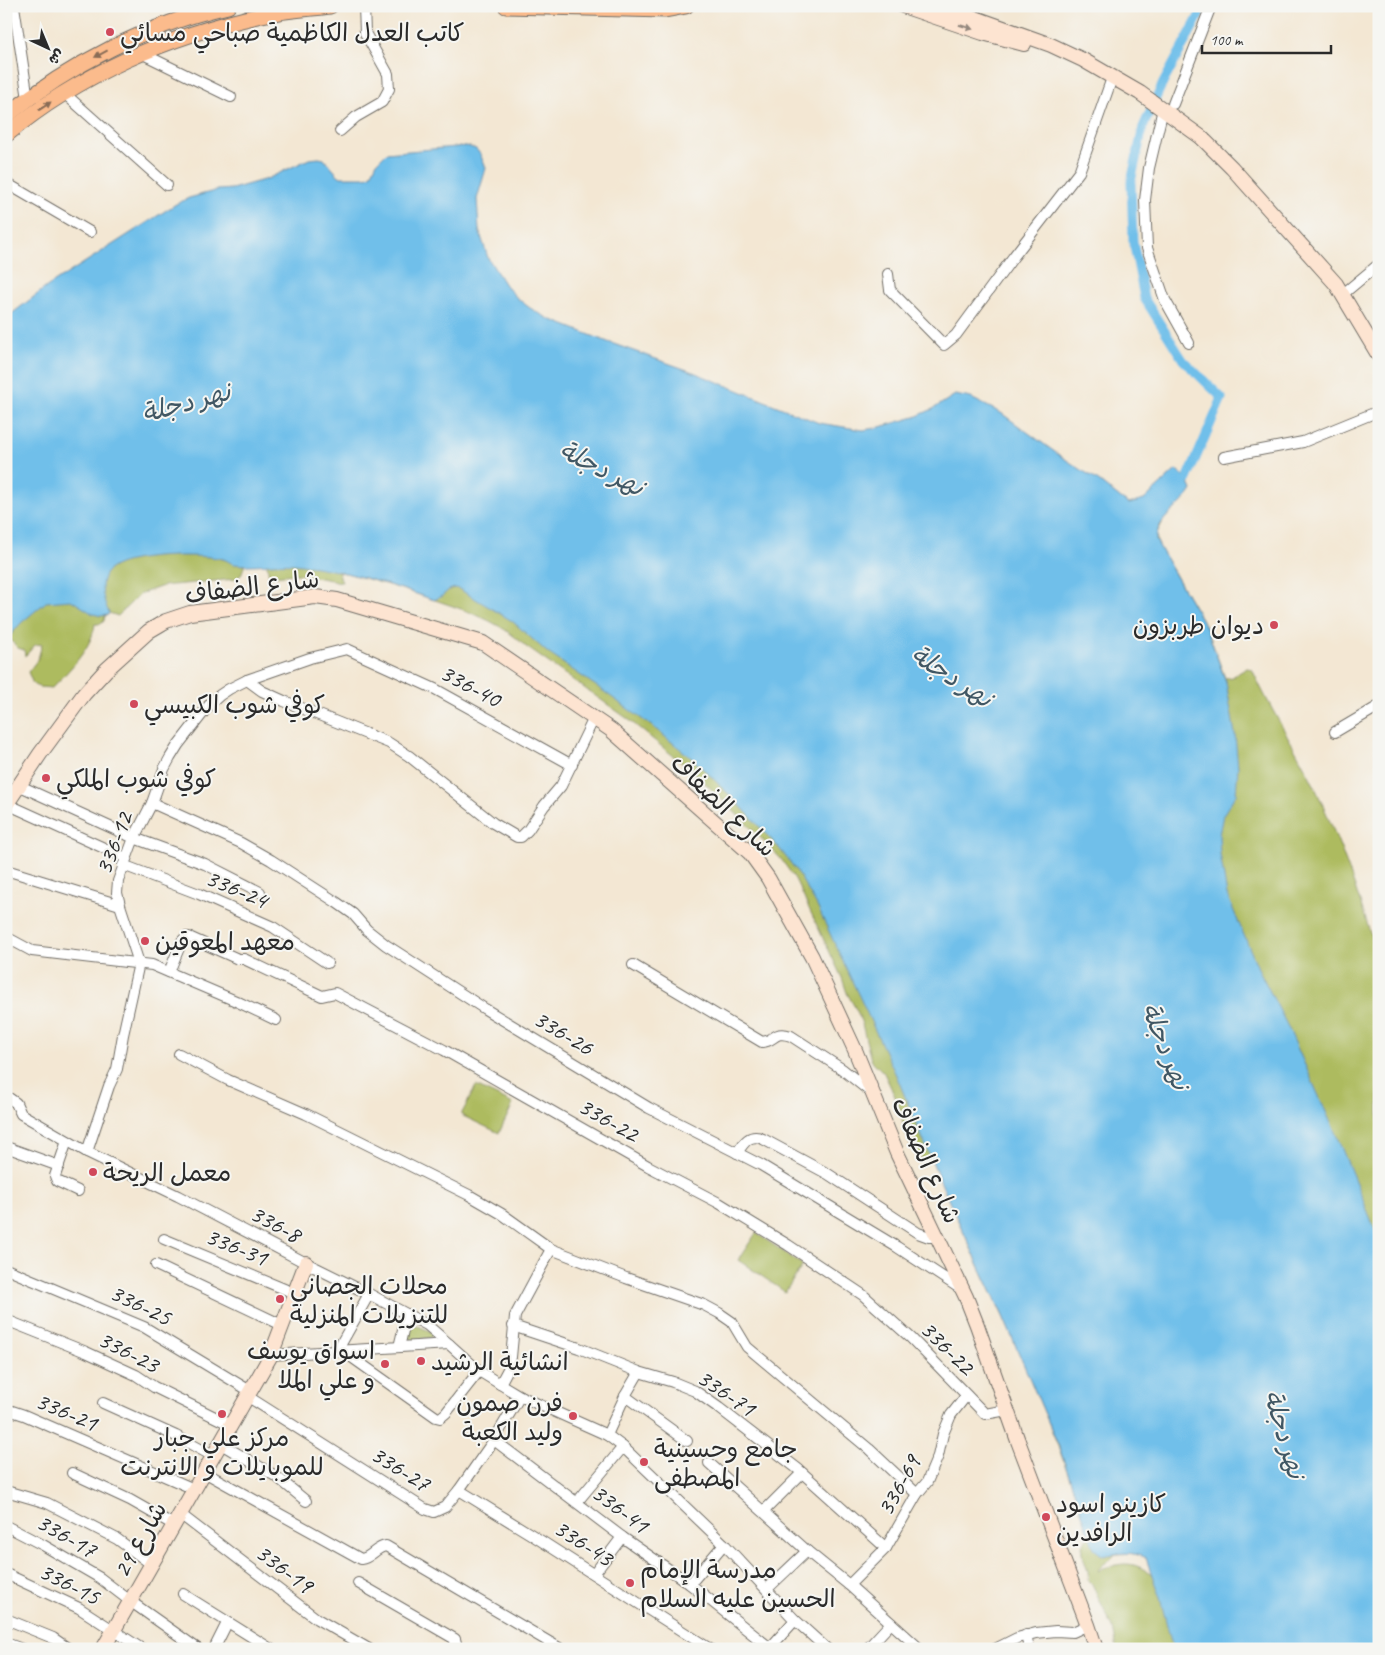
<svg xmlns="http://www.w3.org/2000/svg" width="1385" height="1655" font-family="Caveat,'Playpen Sans Arabic',sans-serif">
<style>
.green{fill:#adbb5e;stroke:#6c7344;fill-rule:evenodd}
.water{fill:#70bfea;stroke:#4e758a}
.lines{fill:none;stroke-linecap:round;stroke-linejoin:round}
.canal{stroke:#70bfea;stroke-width:9}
.street-casing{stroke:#716d66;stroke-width:12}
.secondary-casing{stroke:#716d66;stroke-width:16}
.primary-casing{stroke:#716d66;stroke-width:17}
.street{stroke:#fff;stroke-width:10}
.secondary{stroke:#fde4d1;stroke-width:14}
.primary{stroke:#fbbb8c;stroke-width:15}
.oneway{fill:#94887e}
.oneway2{fill:#896c57}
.poi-dot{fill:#d1495b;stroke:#f6f6f2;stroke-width:2}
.labels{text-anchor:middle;stroke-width:4;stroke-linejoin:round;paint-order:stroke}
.poi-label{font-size:25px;fill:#2b2b2b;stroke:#f6f6f2;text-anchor:start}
.street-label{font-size:25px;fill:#2b2b2b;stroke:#f6f6f2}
.water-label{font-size:26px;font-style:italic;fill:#405764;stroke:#f6f6f2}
</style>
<rect width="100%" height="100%" fill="#f6f6f2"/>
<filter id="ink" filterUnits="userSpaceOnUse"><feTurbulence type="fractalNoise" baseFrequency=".02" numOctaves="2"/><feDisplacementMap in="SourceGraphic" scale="10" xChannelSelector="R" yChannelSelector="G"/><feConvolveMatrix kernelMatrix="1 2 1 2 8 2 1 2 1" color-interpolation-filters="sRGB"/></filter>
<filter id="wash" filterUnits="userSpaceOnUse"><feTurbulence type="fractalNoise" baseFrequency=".0096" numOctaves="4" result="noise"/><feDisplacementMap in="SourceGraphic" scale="20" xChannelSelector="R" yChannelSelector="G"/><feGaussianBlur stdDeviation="1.12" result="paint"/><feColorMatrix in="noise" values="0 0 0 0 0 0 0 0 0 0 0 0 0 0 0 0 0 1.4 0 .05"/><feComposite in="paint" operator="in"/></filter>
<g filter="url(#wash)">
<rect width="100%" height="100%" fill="#f3e7d3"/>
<g class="green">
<path d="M1163,521L1156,535L1158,545L1207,629L1225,678L1232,677L1247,668L1252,669C1269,708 1294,744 1313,783C1340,841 1361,901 1379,962V1297L1255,987L1216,868L1229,701L1226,682L1154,546V533Z"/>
<path d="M268,545L449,590L455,588L458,584L575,659L785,836L1081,1406L1187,1649H1117L1113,1628L1092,1584L1088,1580C1091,1563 1071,1551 1090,1536C1065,1461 1036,1386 1002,1314C978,1263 953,1212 932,1159H925L919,1157L912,1149L904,1128L901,1111L893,1092L884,1073L871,1060L862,1024L857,1011L847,993L842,978L795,879L781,859L759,836L698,776L628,719L525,646C500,621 467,611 435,600C406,590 376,581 346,573L338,572L342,582L298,574L269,576L266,559ZM1115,1554C1124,1554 1141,1551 1147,1559C1150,1563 1151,1570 1153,1575C1132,1560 1122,1562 1098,1571C1102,1563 1111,1561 1115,1554Z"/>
<path d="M169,547L245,564L241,575L235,579L163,586L140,594L118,616L109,613L108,615L105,616L104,621L101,624H95C92,649 68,671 52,688L39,687L33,684L28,672L38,659L42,644L35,645L25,656L24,650L18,648L8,638L16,629L24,595Z"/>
<polygon points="476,1086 513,1104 499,1133 461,1115"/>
<polygon points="756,1233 803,1265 785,1292 738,1260"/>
<polygon points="411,1323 432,1332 433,1336 430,1338 410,1340 407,1339 410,1324"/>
</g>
<path class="water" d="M467,146L476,149L480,154L486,168L477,199L479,230L488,258L505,285L518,299L530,308L549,319L608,342L693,372L819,423L863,430L876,428L915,417L933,409L955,395L971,398L1001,413L1059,455L1100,482L1121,499L1129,504L1144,500L1176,470C1184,474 1189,482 1192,490C1182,508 1157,516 1156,540L1169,564L1207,629L1226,682L1235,734L1238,767L1236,794L1223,815L1219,835L1220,854L1227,895L1258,968L1288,1027L1335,1132L1379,1239V1649H1173L1160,1598L1146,1558C1133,1551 1117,1553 1103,1556L1094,1549L1059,1447L1002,1314L947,1197L896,1075L817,906L796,870L779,848L736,801L694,760L653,727L599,688L548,653L512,621L459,589L455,588L449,590L442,596L434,600C388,584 342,569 294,564C275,562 254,567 234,564C230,563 227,560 223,559C202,554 119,553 106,573C98,585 104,601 109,613L108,615L101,616L93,614L71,600L46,602L21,623L6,640V318L48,286L176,204L189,198L218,190L232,189L267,179L309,159L319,158L324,159L338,175L341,177H365L371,175L377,162L386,153Z"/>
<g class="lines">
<polyline class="canal" points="1180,488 1187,479 1222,398 1183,360 1144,298 1133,241 1131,182 1143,127 1162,85 1199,16 1202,6"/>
</g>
</g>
<g filter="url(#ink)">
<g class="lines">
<defs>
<g id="street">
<polyline points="14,6 28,99"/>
<polyline points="141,53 231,97"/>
<polyline points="64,93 167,185"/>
<polyline points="1173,104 1211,6"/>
<polyline points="1163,109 1149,168 1145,200 1147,248 1165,300 1189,343"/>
<polyline points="340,131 356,117 382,102 389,89 388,74 365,33 364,6"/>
<polyline points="6,183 90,232"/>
<polyline points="888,274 890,290 944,345 956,335 1014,256 1079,172 1112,78"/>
<polyline points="1343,294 1379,264"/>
<polyline points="1224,457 1303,442 1379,411"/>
<polyline points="247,680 262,691 284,701 389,743 409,756 493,823 517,837 521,837 528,830 544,806 561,786 594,718"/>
<polyline points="1335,732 1379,706"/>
<polyline points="18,785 134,838 205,864 260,892"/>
<polyline points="152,803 241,843 271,860 336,902 353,914 367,930 386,945 485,1009 649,1108 761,1165 897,1247 961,1289"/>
<polyline points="7,804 126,858"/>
<polyline points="123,865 199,894 273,927 327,963"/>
<polyline points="6,870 120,905"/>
<polyline points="6,937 32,951 152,965 236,1001 276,1020"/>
<path d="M633,965L762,1042C776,1041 773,1030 791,1036L842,1069L872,1093"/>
<polyline points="169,972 182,941 186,937 189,937 238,959 244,959 322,996 335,993 444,1050 648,1166 719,1203 788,1245 863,1295 911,1338 985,1414 1007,1410"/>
<polyline points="179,1054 228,1080 306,1114 469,1195 502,1214 551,1249 626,1278 704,1305 719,1313 732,1322 747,1347 869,1449 917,1494"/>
<polyline points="6,1096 16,1103 21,1114 87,1152 178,1196 306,1263 369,1294 427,1325 449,1344"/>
<polyline points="67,1141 55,1176 57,1181 78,1191"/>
<polyline points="6,1147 59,1166"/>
<polyline points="87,1152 109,1086 117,1069 123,1035 139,963 120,905 117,893 118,881 134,838 152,803 164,769 170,758 178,745 210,704 220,695 229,689 247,680 310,658 347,649 435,689 572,765"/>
<path d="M737,1153C744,1142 750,1133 763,1139L828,1174L918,1233L929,1237H937"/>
<polyline points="164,1239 294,1293"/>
<polyline points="156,1265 282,1325"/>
<polyline points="6,1269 144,1327 250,1391"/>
<polyline points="6,1320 86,1352 136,1375 154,1387 231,1425"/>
<polyline points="513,1326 579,1348 639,1372 673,1382 695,1391 719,1408 798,1469 886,1548"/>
<polyline points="399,1347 407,1314"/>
<polyline points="337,1351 369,1294"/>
<polyline points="343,1351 436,1417 440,1418 446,1413 479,1371"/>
<polyline points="271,1355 449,1344 479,1371 500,1384 520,1396 607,1435 623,1447 724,1544 795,1620 827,1649"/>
<polyline points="500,1384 508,1369 511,1357 515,1316 551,1249"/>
<polyline points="247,1396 425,1509 434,1512 445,1507 459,1490 494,1440 520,1396"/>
<polyline points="625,1396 687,1441"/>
<polyline points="103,1403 176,1436 213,1456"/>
<polyline points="6,1409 24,1415 194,1489"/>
<polyline points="607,1435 625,1396 639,1372"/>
<polyline points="494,1440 622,1537 690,1584 770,1648"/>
<polyline points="221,1444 277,1477 306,1501"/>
<polyline points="709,1463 807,1551 849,1585 920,1649"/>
<path d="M204,1472L361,1559C371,1558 376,1547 386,1546L561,1649"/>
<polyline points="72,1473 130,1500 174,1525"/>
<polyline points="459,1490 532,1535 710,1649"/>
<polyline points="6,1491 47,1503 117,1539 151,1564"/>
<polyline points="577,1502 623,1447"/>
<polyline points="764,1511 802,1473"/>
<polyline points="180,1514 317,1619 369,1649"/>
<polyline points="6,1526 43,1545 100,1578 130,1601 198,1649"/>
<polyline points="6,1574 79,1608 142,1649"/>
<polyline points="594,1574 622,1537"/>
<polyline points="358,1583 455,1639 456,1643 452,1649"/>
<polyline points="690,1584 724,1544"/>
<polyline points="849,1585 886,1548 917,1494 927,1482 938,1456 943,1434 951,1415 966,1396"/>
<polyline points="767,1589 807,1551"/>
<polyline points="183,1594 271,1649"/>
<polyline points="6,1619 53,1638 69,1649"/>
<polyline points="1026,1635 1029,1649"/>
<polyline points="6,1643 22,1649"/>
<polyline points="214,1649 227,1623"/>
<polyline points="769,1649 795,1620"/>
<polyline points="867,1649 891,1623"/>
<polyline points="995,1649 1017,1638 1036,1633 1056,1631 1073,1632 1088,1625"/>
</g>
<g id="secondary">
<polyline points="903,6 983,33 1024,44"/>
<polyline points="942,6 1051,45 1083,60 1140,93 1201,137 1232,168 1336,284 1379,356"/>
<polyline points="6,805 40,754 84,694 106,670 149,631 166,621 190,613 315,597 337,600 483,643 611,730 750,853 768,878 812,957 855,1050 897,1153 966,1297 977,1325 1018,1441 1088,1625 1096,1649"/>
<polyline points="103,1649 271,1355 306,1263"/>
</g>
<g id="primary">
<polyline points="506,6 665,10 686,6"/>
<path d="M6,116C69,65 148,24 228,6"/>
<path d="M6,135C79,74 170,35 262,15C284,10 307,9 330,6"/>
</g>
</defs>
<use href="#street" class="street-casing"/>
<use href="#secondary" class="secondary-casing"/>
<use href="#primary" class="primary-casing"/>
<use href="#street" class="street"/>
<use href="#secondary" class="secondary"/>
<use href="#primary" class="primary"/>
</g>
<defs><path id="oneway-solid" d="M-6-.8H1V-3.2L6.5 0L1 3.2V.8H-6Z" transform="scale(1.25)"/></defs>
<use class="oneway" href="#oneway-solid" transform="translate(966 27) rotate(18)"/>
<g class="oneway2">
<use href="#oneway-solid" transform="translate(101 54) rotate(152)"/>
<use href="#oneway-solid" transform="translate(45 106) rotate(-34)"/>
</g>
</g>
<g class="poi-dot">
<circle cx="110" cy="32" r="5"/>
<circle cx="1274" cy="625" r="5"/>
<circle cx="134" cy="704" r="5"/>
<circle cx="46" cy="778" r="5"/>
<circle cx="145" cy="941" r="5"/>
<circle cx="93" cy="1172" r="5"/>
<circle cx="280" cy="1299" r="5"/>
<circle cx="421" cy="1361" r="5"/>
<circle cx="385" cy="1364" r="5"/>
<circle cx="222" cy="1414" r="5"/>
<circle cx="573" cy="1416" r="5"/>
<circle cx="644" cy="1462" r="5"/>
<circle cx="1046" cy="1517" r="5"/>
<circle cx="630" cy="1583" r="5"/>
</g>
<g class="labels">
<g class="poi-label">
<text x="120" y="41">كاتب العدل الكاظمية صباحي مسائي</text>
<text x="1264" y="634" text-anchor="end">ديوان طربزون</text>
<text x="144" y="713">كوفي شوب الكبيسي</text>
<text x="56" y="787">كوفي شوب الملكي</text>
<text x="155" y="950">معهد المعوقين</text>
<text x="103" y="1181">معمل الريحة</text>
<text x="290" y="1294">محلات الجصاني<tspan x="290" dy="29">للتنزيلات المنزلية</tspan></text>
<text x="375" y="1359" text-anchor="end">اسواق يوسف<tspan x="375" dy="29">و علي الملا</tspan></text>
<text x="431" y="1370">انشائية الرشيد</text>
<text x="563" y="1411" text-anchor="end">فرن صمون<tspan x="563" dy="29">وليد الكعبة</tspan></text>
<text x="222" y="1446" text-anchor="middle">مركز علي جبار<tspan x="222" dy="29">للموبايلات و الانترنت</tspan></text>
<text x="654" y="1457">جامع وحسينية<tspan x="654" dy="29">المصطفى</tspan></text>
<text x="1056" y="1512">كازينو اسود<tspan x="1056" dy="29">الرافدين</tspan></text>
<text x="640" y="1578">مدرسة الإمام<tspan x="640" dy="29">الحسين عليه السلام</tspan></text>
</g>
<g class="street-label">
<text transform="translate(252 586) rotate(-7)" y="9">شارع الضفاف</text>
<text transform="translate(471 685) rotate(28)" y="9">336-40</text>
<text transform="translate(724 805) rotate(44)" y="9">شارع الضفاف</text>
<text transform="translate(113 843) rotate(-69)" y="9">336-12</text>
<text transform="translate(237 888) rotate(23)" y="9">336-24</text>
<text transform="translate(564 1032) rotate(31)" y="9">336-26</text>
<text transform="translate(609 1119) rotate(30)" y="9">336-22</text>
<text transform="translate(927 1160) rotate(66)" y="9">شارع الضفاف</text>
<text transform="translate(276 1223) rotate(28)" y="9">336-8</text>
<text transform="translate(237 1246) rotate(22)" y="9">336-31</text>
<text transform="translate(141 1304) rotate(26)" y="9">336-25</text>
<text transform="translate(948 1347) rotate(45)" y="9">336-22</text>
<text transform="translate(129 1351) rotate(27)" y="9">336-23</text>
<text transform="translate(727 1392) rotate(34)" y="9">336-71</text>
<text transform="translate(67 1411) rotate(23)" y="9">336-21</text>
<text transform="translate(401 1468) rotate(32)" y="9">336-27</text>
<text transform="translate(898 1485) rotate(-61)" y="9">336-69</text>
<text transform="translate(621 1508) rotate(37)" y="9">336-41</text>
<text transform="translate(67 1535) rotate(30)" y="9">336-17</text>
<text transform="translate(139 1539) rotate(-60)" y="9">شارع 29</text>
<text transform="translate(584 1542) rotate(33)" y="9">336-43</text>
<text transform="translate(285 1568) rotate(37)" y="9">336-19</text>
<text transform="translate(70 1583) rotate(27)" y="9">336-15</text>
</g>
<g class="water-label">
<text transform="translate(186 402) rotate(-15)" y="9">نهر دجلة</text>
<text transform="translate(602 468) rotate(27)" y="9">نهر دجلة</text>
<text transform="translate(952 676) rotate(33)" y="9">نهر دجلة</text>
<text transform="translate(1166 1046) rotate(69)" y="9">نهر دجلة</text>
<text transform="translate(1285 1434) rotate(74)" y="9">نهر دجلة</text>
</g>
</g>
<rect width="1385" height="1655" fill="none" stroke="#f6f6f2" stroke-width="25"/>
<g transform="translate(48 48) rotate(136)" stroke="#f6f6f2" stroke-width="4" paint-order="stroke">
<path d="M0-4L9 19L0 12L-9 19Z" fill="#2b2b2b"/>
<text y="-8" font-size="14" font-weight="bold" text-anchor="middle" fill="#2b2b2b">ش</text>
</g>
<path d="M1202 45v8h129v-8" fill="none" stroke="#2b2b2b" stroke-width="2.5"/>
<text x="1210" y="45" font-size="15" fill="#2b2b2b" stroke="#f6f6f2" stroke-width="4" paint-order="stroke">100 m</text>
</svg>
